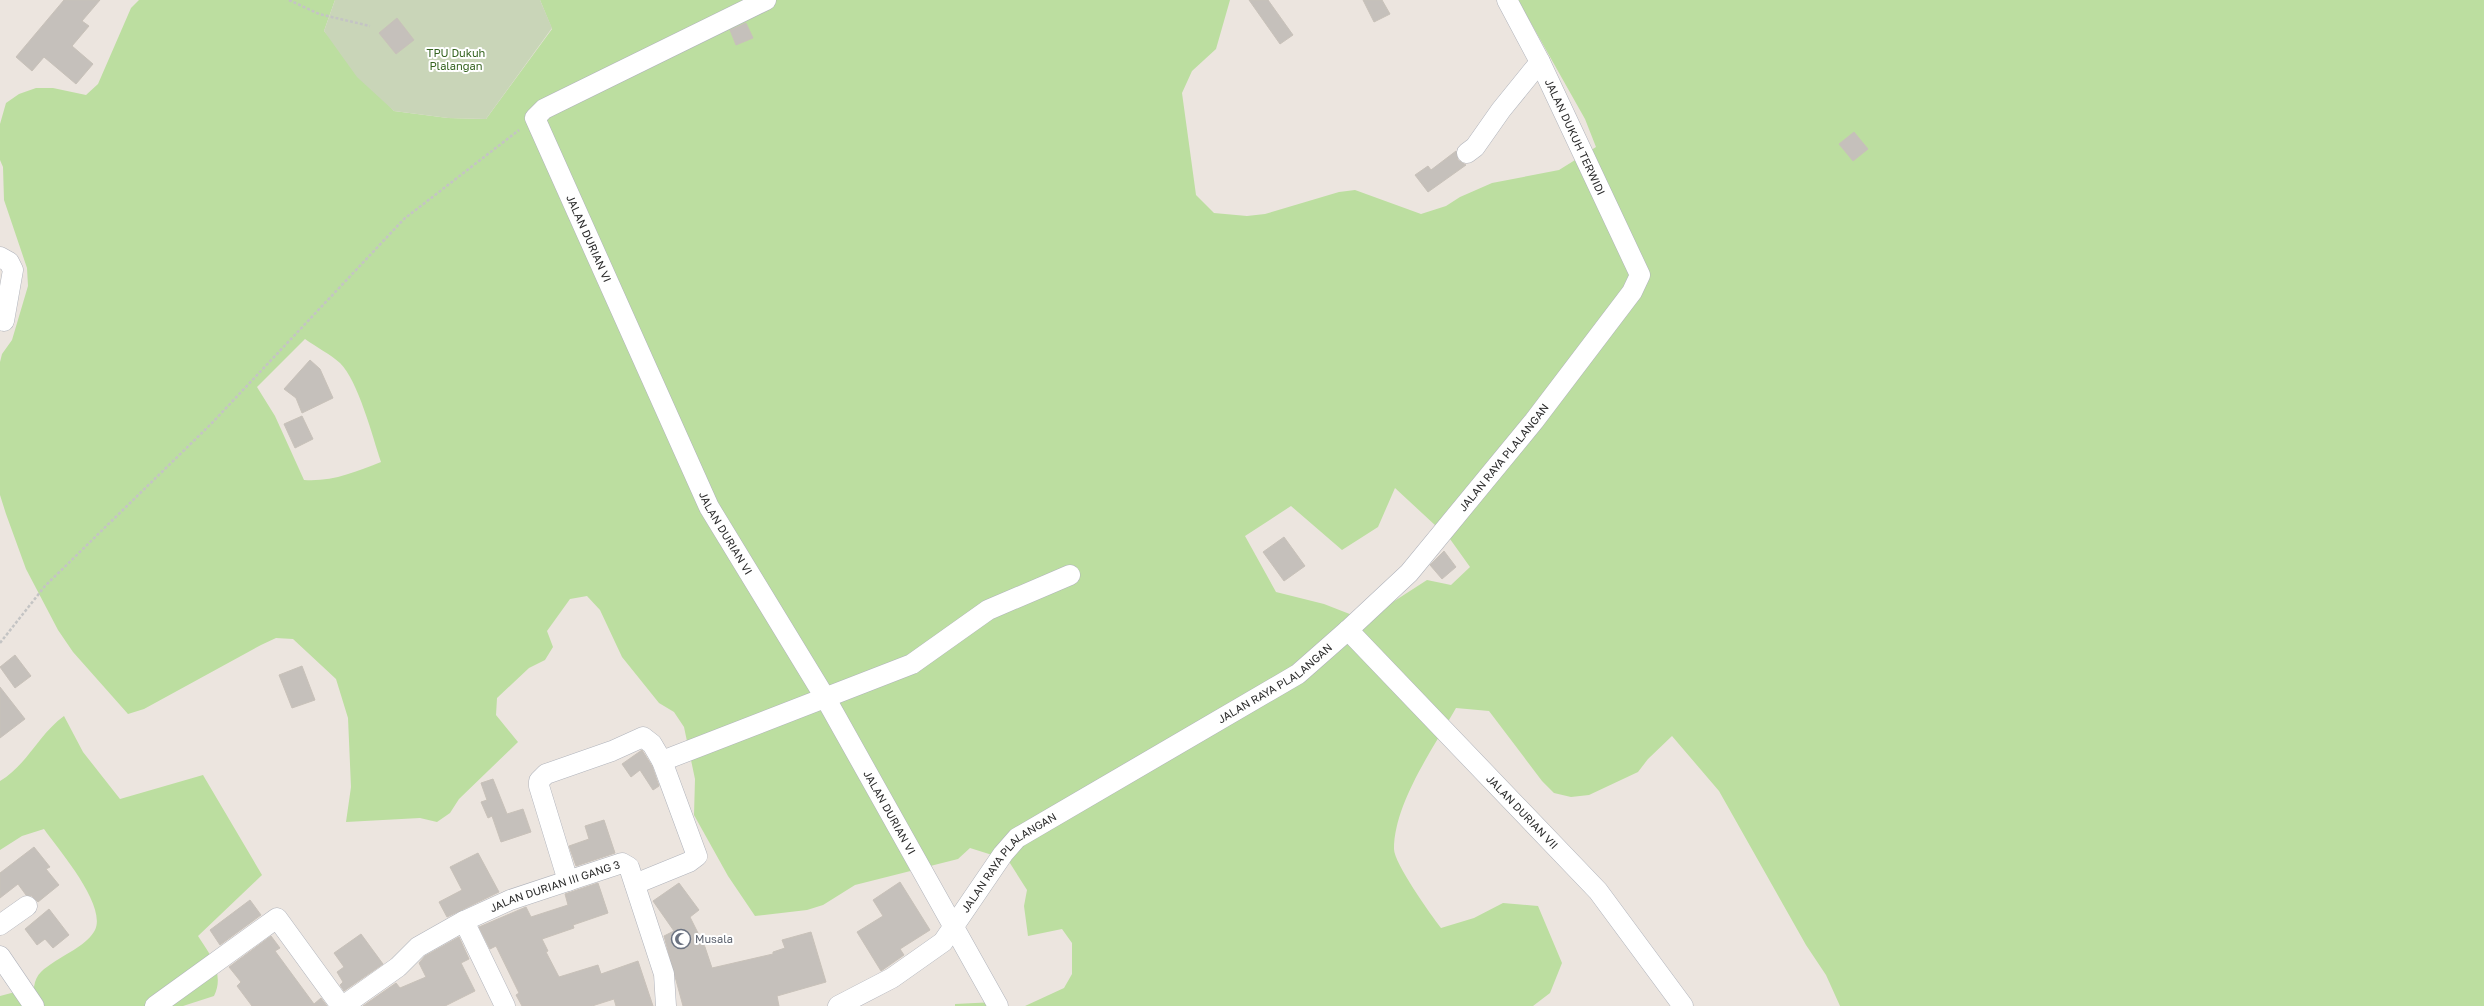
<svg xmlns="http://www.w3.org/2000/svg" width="2484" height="1006" font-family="'Golos Text',sans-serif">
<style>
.green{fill:#bcdea0;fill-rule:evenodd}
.cemetery{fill:#c9d5b8}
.building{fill:#c5c0bb;stroke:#c8c1b9}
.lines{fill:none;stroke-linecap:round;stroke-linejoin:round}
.minor-casing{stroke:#b0b3bb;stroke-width:21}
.path{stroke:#c4c4c4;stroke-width:2.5;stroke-dasharray:3 2;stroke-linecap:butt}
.minor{stroke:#fff;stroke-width:20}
.labels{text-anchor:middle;stroke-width:4;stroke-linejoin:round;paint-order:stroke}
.park-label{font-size:11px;fill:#366421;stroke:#fff}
.street-label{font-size:11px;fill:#2c2c2c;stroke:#fff}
.worship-label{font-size:11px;fill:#5b616d;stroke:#fff;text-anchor:start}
</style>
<rect width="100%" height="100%" fill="#ece5df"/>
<g class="green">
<path d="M139,0H335L324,31L394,111L448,118L486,119L552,29L540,0H1230L1216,49L1192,71L1182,93L1196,195L1214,213L1247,216L1265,214L1339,192L1355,190L1421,214L1446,206L1460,197L1492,183L1559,170L1596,147L1585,119L1518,0H2484V1006H1840L1826,975L1806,945L1719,791L1672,736L1648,759L1638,772L1589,795L1571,797L1554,793L1542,781L1489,711L1456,708C1434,747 1394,803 1394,849C1394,863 1431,915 1441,928L1474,918L1503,903L1538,906L1562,963L1550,993L1533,1006H1025L1064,988L1072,974V943L1062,929L1028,936L1024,906L1027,890L1008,860L970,848L958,859L855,885L823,905L807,910L755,916L728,876L694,815L695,779L684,727L674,712L659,703L622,657L600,610L587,596L570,599L547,631L553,647L545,660L529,668L497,698L496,715L518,742L459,799L450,813L437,822L420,818L346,822L351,787L348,718L336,679L293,639L276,638L261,645L144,709L128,714L73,652L58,630L26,569L6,514L0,495V362L2,354L12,340L28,286L27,268L4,200L3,167L0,160V124L6,103L19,94L36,88H53L86,95L98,84L131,8ZM305,339C316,347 330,354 340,363C358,380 373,438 381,462C355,472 332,482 304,480L275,416L257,387ZM1395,488L1450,539L1470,567L1451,585L1427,580L1365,620L1324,604L1276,592L1245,536L1291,506L1342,550L1378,527Z"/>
<path d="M64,716L83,752L120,799L203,775L262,875L198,936C210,954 225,974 214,996L183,1006H0V996L34,987C36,973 44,969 54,962C66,954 88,944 95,930C107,905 58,849 44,829L22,836L0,850V781C27,765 39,734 64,716Z"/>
<polygon points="995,1002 1000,1006 955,1006 955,1004"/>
</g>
<polygon class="cemetery" points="335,0 540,0 552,28 486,119 448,118 394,111 357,77 324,31"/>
<g class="building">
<polygon points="64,0 100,0 82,21 89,26 72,46 93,64 76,84 44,57 32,71 16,57"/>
<polygon points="1249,0 1268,0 1293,35 1280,44"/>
<polygon points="1363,0 1382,0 1390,14 1374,22"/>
<polygon points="397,18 414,40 396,54 379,33"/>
<polygon points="746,23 753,38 736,45 730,30"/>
<polygon points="1854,132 1868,149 1853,161 1839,144"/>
<polygon points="1456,151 1458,160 1466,165 1428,192 1415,175 1428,166 1431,170"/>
<polygon points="310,360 320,369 333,398 302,413 296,398 284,389"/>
<polygon points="302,416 313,439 295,448 284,424"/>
<polygon points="1284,537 1305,566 1284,581 1263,552"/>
<polygon points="1444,551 1456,567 1442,579 1430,565"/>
<polygon points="15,655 31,676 15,688 0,667"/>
<polygon points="302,666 315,700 292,708 279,675"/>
<polygon points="0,687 25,719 0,738"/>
<polygon points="642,750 652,766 659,786 653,790 640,770 631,777 622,764"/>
<polygon points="493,779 507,814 523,809 531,832 501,842 492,816 488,818 481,802 487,800 481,783"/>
<polygon points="604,820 615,853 576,866 569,846 589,839 585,826"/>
<polygon points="34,847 50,867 46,869 59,885 38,902 32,896 26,895 18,884 0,898 0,873"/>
<polygon points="478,853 499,892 447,917 439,902 462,890 450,867"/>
<polygon points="900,882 930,930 900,949 904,955 881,971 857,932 883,916 873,900"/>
<polygon points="598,883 608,913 573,925 574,928 542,939 548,951 546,952 559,977 598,965 601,974 638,961 653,1006 616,1006 614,999 592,1006 522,1006 516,995 519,993 496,946 490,949 479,927 526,907 531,917 568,905 565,894"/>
<polygon points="679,883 699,910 690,917 705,947 712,968 773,954 773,952 785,948 782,940 811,932 826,982 777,996 779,1006 683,1006 664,936 674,931 653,901"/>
<polygon points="250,900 261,915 220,945 210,930"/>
<polygon points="49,909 69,935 53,948 45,939 37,945 25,929"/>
<polygon points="361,934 383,964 344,991 340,985 343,982 337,972 344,967 334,953"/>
<polygon points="271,936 280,948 275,951 314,1004 321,998 327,1006 252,1006 237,986 241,982 229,967"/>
<polygon points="459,937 469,959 461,963 475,991 445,1006 363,1006 396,983 400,988 426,977 419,963 425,956"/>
</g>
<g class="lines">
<defs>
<g id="minor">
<path id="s1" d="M766,0L544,109L535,118L709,507L826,699L998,1006"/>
<polyline points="1467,153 1475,147 1501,110 1540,62"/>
<polyline points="0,257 9,262 13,270 4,321"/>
<path id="s2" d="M1348,630L1598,891L1683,1006"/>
<polyline points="568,881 539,786 539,781 546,774 612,751 643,737 652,744 662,761 912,664 988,610 1070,575"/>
<polyline points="635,884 689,862 697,856 662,761"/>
<polyline points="464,921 505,1006"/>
<polyline points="0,925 27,906"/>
<polyline points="0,956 34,1006"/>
<polyline points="155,1006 277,918 341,1006"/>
<path id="s3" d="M343,1006L398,967L418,947L464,921L510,900L622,863L629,867L664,974L666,1006"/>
<path id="s4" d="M838,1006L892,978L943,942L1003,854L1017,838L1298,674L1348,630L1409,573L1534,421L1632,292L1640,275L1540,62L1507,0"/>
</g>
</defs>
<use href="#minor" class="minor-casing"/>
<g class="path">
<polyline points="289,0 319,14 370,26"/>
<polyline points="0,643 45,586 211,424 404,219 519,130"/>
</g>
<use href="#minor" class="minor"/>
</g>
<defs>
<symbol id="mosque-ring" viewBox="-11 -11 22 22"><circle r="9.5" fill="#fff" stroke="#6b7280" stroke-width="1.5"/><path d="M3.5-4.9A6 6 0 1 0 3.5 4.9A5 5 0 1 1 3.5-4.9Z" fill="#6b7280"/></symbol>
</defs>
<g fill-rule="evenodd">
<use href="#mosque-ring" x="670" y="928" width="22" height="22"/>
</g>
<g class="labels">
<g class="park-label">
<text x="456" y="57">TPU Dukuh<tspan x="456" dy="13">Plalangan</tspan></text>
</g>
<g class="street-label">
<text transform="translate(1575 137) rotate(65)" y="4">JALAN DUKUH TERWIDI</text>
<text dy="4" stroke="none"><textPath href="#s1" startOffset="392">JALAN DURIAN VI</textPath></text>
<text dy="4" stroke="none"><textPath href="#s4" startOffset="876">JALAN RAYA PLALANGAN</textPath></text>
<text dy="4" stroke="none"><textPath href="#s1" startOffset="717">JALAN DURIAN VI</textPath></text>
<text dy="4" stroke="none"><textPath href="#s4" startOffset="552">JALAN RAYA PLALANGAN</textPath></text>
<text dy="4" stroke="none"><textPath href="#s1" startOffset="1041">JALAN DURIAN VI</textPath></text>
<text dy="4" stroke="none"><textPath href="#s2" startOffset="252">JALAN DURIAN VII</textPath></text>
<text dy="4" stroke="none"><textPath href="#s4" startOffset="228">JALAN RAYA PLALANGAN</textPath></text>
<text dy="4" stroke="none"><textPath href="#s3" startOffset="246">JALAN DURIAN III GANG 3</textPath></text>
</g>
<g class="worship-label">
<text x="695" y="943">Musala</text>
</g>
</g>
</svg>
